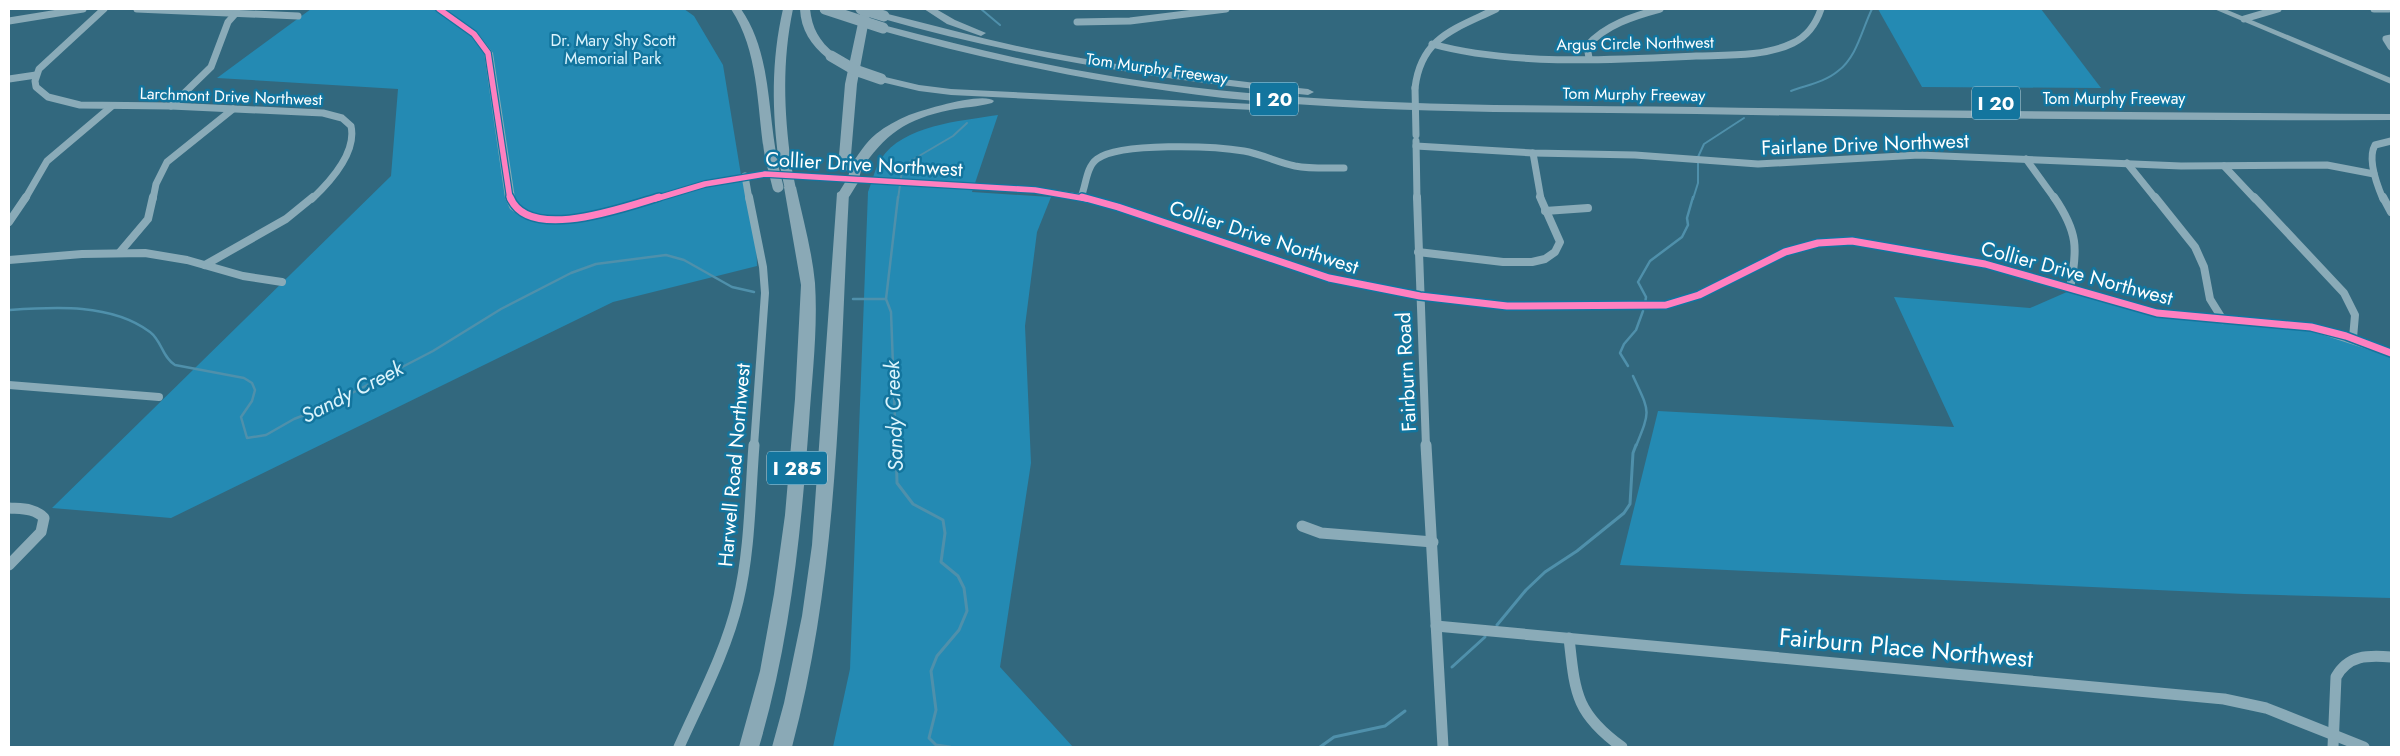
<svg xmlns="http://www.w3.org/2000/svg" width="2400" height="756" font-family="Jost,sans-serif">
<style>
.green{fill:#248ab3}
.lines{fill:none;stroke-linecap:round;stroke-linejoin:round}
.stream-far2{stroke:#4f90ab;stroke-width:2}
.stream-far1{stroke:#4f90ab;stroke-width:2.5}
.stream{stroke:#4f90ab;stroke-width:3}
.minor-far2{stroke:#8aabb8;stroke-width:7}
.minor-far1{stroke:#8aabb8;stroke-width:8}
.minor{stroke:#8aabb8;stroke-width:11}
.major{fill:#89a9b5;fill-rule:evenodd}
.highway{fill:#8aa9b6;fill-rule:evenodd}
.minor-bridge{stroke:#8aabb8;stroke-width:7}
.highway-bridge{stroke:#8aa9b6;stroke-width:11}
.cycleway-far1-casing{stroke:#13759e;stroke-width:8}
.cycleway-casing{stroke:#13759e;stroke-width:10}
.cycleway-far1{stroke:#ff80c0;stroke-width:5.5}
.cycleway{stroke:#ff80c0;stroke-width:7}
.labels{text-anchor:middle;stroke-width:5;stroke-linejoin:round;paint-order:stroke}
.far-park-label{font-size:16px;fill:#dcf4fd;stroke:#13759e}
.far-street-label{font-size:16px;fill:#fff;stroke:#13759e}
.shield{fill:#13759e;stroke:#b8d6e2;stroke-width:1}
.shield-label{font-size:19px;font-weight:bold;fill:#fff}
.street-label{font-size:20px;fill:#fff;stroke:#13759e}
.water-label{font-size:21px;font-style:italic;fill:#dbf4fc;stroke:#13759e}
.near-street-label{font-size:24px;fill:#fff;stroke:#13759e}
</style>
<rect width="100%" height="100%" fill="#32687e"/>
<g class="green">
<polygon points="311,9 684,9 694,16 723,65 741,175 756,233 757,266 613,302 171,518 52,508 391,176 398,89 217,78"/>
<polygon points="1878,9 2041,9 2101,88 1922,87"/>
<path d="M998,115L972,192L1051,197L1037,232L1025,326L1031,463L1000,667L1073,747H833L850,669L868,192C872,182 875,168 881,159C903,125 960,121 998,115Z"/>
<polygon points="2076,288 2177,316 2244,320 2348,332 2391,349 2391,598 2244,594 1620,565 1658,411 1954,427 1894,297 2030,308"/>
</g>
<g class="lines">
<g class="stream-far2">
<polyline points="981,9 1000,25"/>
<path d="M1791,91C1807,85 1825,82 1838,71C1857,57 1862,29 1872,9"/>
<polyline points="1698,157 1704,144 1744,118"/>
<polyline points="901,178 902,166 953,136 967,123"/>
<polyline points="898,199 900,185"/>
<polyline points="1693,199 1698,183 1698,161"/>
</g>
<g class="stream-far1">
<polyline points="853,299 886,299"/>
<polyline points="1645,304 1646,297 1638,282 1650,261 1682,237 1688,225 1687,218 1693,197"/>
<path d="M9,310C54,307 111,303 150,332C162,341 162,357 175,365L244,378L252,383L255,390L252,401L241,417L247,438L266,435L294,419L325,407L433,351L501,309L571,273L596,264L666,255L684,260L732,287L754,292"/>
<polyline points="1628,366 1620,353 1624,344 1636,330 1643,311"/>
<path d="M1633,376C1650,413 1651,409 1636,446"/>
<polyline points="896,446 891,312 886,299 898,197"/>
</g>
<g class="stream">
<polyline points="896,445 897,483 913,504 943,520 945,533 941,562 958,576 964,588 967,611 959,630 937,656 931,671 936,710 929,738 936,745 950,747"/>
<polyline points="1497,625 1526,590 1545,572 1577,551 1624,513 1630,504 1633,453 1636,445"/>
<polyline points="1452,667 1485,637"/>
<polyline points="1320,747 1334,737 1385,726 1405,711"/>
</g>
<g class="minor-far2">
<path d="M104,9L39,69L35,81L36,87L48,97L80,105L171,106L323,113L342,118L351,126C357,153 330,182 312,199"/>
<polyline points="137,9 298,16"/>
<polyline points="2374,9 2389,9"/>
<polyline points="2244,19 2278,9"/>
<polyline points="9,21 83,9"/>
<polyline points="1077,22 1130,21 1226,9"/>
<polyline points="2391,38 2386,39 2391,47"/>
<path d="M1432,44C1512,66 1613,60 1696,56C1727,55 1764,57 1793,43C1808,36 1816,24 1821,9"/>
<path d="M1589,58L1587,46C1605,25 1634,16 1660,9"/>
<polyline points="9,79 36,75"/>
<path d="M1415,88C1421,37 1455,29 1496,9"/>
<polyline points="171,106 211,67 228,22 236,13"/>
<polyline points="1416,141 1417,199"/>
<polyline points="1416,146 1533,153 1635,155 1758,164 1919,155 2181,166 2327,165 2374,174"/>
<polyline points="1533,153 1541,199"/>
<polyline points="2026,159 2055,199"/>
<polyline points="2127,163 2156,199"/>
<polyline points="2224,166 2255,199"/>
<polyline points="745,176 749,199"/>
<path d="M1081,197C1086,186 1086,167 1097,159C1120,142 1215,146 1244,151C1261,154 1277,162 1295,166C1311,169 1328,168 1344,168"/>
<polyline points="25,199 47,161 112,106"/>
<polyline points="153,199 156,184 167,162 233,109"/>
<path d="M2383,199C2377,185 2367,159 2375,145L2391,141"/>
</g>
<g class="minor-far1">
<polyline points="749,197 763,267 765,293 754,446"/>
<polyline points="1417,197 1426,446"/>
<path d="M2054,197C2078,232 2078,249 2070,288"/>
<polyline points="2155,197 2195,247 2204,267 2210,299 2223,320"/>
<polyline points="2254,197 2344,293 2355,315 2353,338"/>
<polyline points="2383,197 2391,212"/>
<polyline points="1545,211 1588,208"/>
<polyline points="9,222 26,197"/>
<polyline points="120,252 148,219 153,197"/>
<polyline points="1418,252 1503,262 1532,262 1545,259 1555,252 1560,242 1540,197"/>
<polyline points="9,260 82,254 145,253 187,260 243,276 282,282"/>
<polyline points="205,265 286,219 313,197"/>
<polyline points="9,385 159,397"/>
</g>
<g class="minor">
<polyline points="1426,445 1443,747"/>
<path d="M9,508C22,509 35,508 44,518L41,532L9,565"/>
<polyline points="1302,526 1321,533 1433,542"/>
<polyline points="1436,626 2224,699 2266,708 2364,747"/>
<path d="M1569,638C1575,692 1575,713 1622,747"/>
<path d="M679,747C700,700 726,652 738,601C750,551 750,497 754,445"/>
<path d="M2333,747L2336,677C2348,655 2368,655 2391,657"/>
</g>
<g class="major">
<polygon points="435,9 444,9 477,32 493,53 515,198 519,205 530,213 561,218 607,209 705,181 765,171 1035,187 1081,194 1122,205 1332,275 1420,292 1507,302 1665,301 1695,292 1781,250 1818,240 1852,238 1985,261 2158,309 2311,323 2350,334 2391,349 2391,357 2311,331 2157,317 1984,267 1852,244 1818,246 1789,254 1703,298 1666,309 1507,310 1420,300 1325,280 1114,209 1080,200 1035,193 765,177 706,187 613,214 561,224 523,218 510,209 505,198 484,53 471,36"/>
<polygon points="2214,9 2225,9 2391,78 2391,84"/>
</g>
<g class="highway">
<path d="M731,9H741C772,54 767,111 778,163L776,166L772,167L766,163C756,111 761,55 731,9Z"/>
<path d="M783,9H793C782,61 784,111 791,163L785,167L779,163C772,111 771,61 783,9Z"/>
<path d="M800,9H810C812,28 819,41 835,54V58H827C811,45 801,30 800,9Z"/>
<path d="M861,9H871L857,84L850,167C858,155 865,143 876,134C886,126 897,120 909,115C922,110 984,91 994,101L992,103C978,107 964,107 950,110C906,119 885,134 860,171L856,172L850,168L844,172L838,168L845,84Z"/>
<polygon points="924,9 936,9 955,20 986,33 981,36 947,24"/>
<path d="M884,13C937,26 989,41 1042,51C1130,68 1219,79 1308,89L1314,92L1308,95C1163,80 1021,58 880,18L879,16Z"/>
<path d="M883,25C977,50 1070,72 1166,84C1342,107 1521,105 1698,107C1929,111 2160,112 2391,114V120C2160,121 1928,118 1696,114C1539,112 1380,114 1223,98C1107,85 992,62 879,30L878,28Z"/>
<polygon points="881,76 919,85 951,89 1253,104 1259,107 1253,110 951,95 919,91 877,81 875,79"/>
<path d="M790,183L796,187C803,219 812,251 815,283C818,329 812,377 809,423C801,533 790,642 759,747H739L760,671L774,594L785,515L795,399L801,285L784,187Z"/>
<path d="M843,189L849,193C839,378 840,567 792,747H772L784,703L802,616L812,545L837,193Z"/>
</g>
<polyline class="minor-bridge" points="1415,88 1416,135"/>
<g class="highway-bridge">
<polyline points="825,9 883,28"/>
<polyline points="861,9 884,16"/>
<polyline points="831,56 855,70 881,79"/>
<polyline points="772,163 778,187"/>
<polyline points="785,163 790,187"/>
<polyline points="845,193 853,180 856,168"/>
</g>
<defs>
<g id="cycleway-far1">
<polyline points="439,9 474,34 488,53 510,199"/>
<polyline points="655,199 705,184 765,174 1035,190 1087,199"/>
</g>
<g id="cycleway">
<path d="M510,197C528,243 625,207 659,197"/>
<polyline points="1082,197 1118,207 1329,278 1420,296 1507,306 1666,305 1699,295 1785,252 1818,243 1852,241 1985,264 2157,313 2311,327 2346,336 2391,353"/>
</g>
</defs>
<use href="#cycleway-far1" class="cycleway-far1-casing"/>
<use href="#cycleway" class="cycleway-casing"/>
<use href="#cycleway-far1" class="cycleway-far1"/>
<use href="#cycleway" class="cycleway"/>
</g>
<g class="labels">
<g class="far-park-label">
<text x="613" y="46">Dr. Mary Shy Scott<tspan x="613" dy="18">Memorial Park</tspan></text>
</g>
<g class="far-street-label">
<text transform="translate(1635 43) rotate(-1)" y="6">Argus Circle Northwest</text>
<text transform="translate(1157 68) rotate(8)" y="6">Tom Murphy Freeway</text>
<text transform="translate(1634 94) rotate(1)" y="6">Tom Murphy Freeway</text>
<text transform="translate(231 96) rotate(2)" y="6">Larchmont Drive Northwest</text>
<text x="2114" y="104">Tom Murphy Freeway</text>
</g>
<g class="shield">
<rect x="1250" y="82.5" width="48" height="33" rx="4"/>
<rect x="1972" y="86.5" width="48" height="33" rx="4"/>
<rect x="767" y="451.5" width="60" height="33" rx="4"/>
</g>
<g class="shield-label">
<text x="1274" y="106">I 20</text>
<text x="1996" y="110">I 20</text>
<text x="797" y="475">I 285</text>
</g>
<g class="street-label">
<text transform="translate(1865 144) rotate(-2)" y="7">Fairlane Drive Northwest</text>
<text transform="translate(864 164) rotate(3)" y="7">Collier Drive Northwest</text>
<text transform="translate(1264 237) rotate(18)" y="7">Collier Drive Northwest</text>
<text transform="translate(2077 273) rotate(15)" y="7">Collier Drive Northwest</text>
<text transform="translate(1406 372) rotate(-93)" y="7">Fairburn Road</text>
<text transform="translate(734 465) rotate(-85)" y="7">Harwell Road Northwest</text>
</g>
<g class="water-label">
<text transform="translate(352 392) rotate(-27)" y="7">Sandy Creek</text>
<text transform="translate(894 416) rotate(-92)" y="7">Sandy Creek</text>
</g>
<g class="near-street-label">
<text transform="translate(1906 648) rotate(5)" y="8">Fairburn Place Northwest</text>
</g>
</g>
<rect width="2400" height="756" fill="none" stroke="#ffffff" stroke-width="20"/>
</svg>
